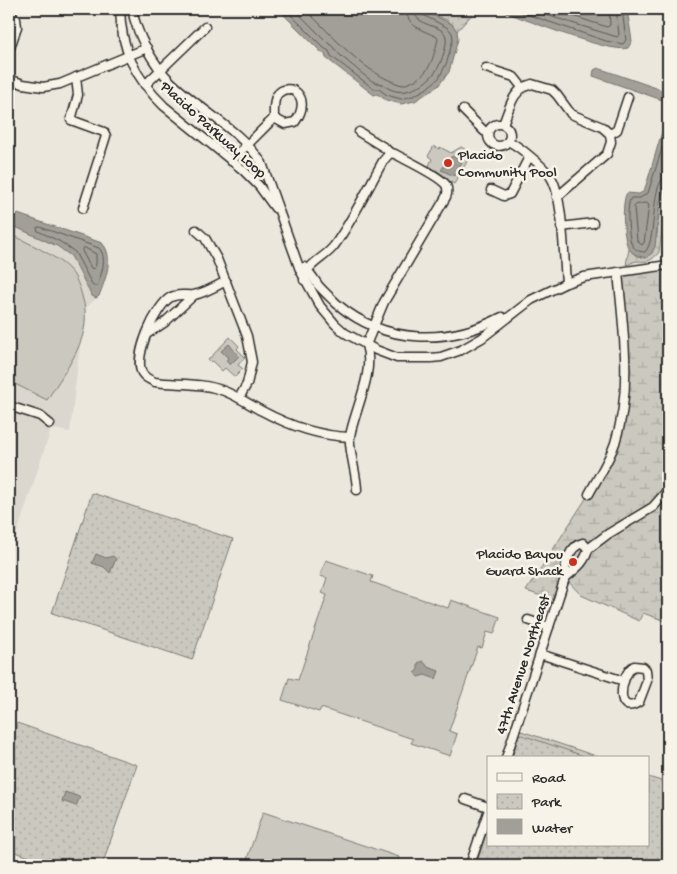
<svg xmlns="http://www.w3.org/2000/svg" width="677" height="874" font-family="'Gochi Hand',sans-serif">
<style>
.built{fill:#dbd7ce}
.grass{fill:#cbc8bf;stroke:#7b7a75}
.wetland{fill:url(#wetland-marsh);stroke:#7b7a75}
.park{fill:url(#park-dots);stroke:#7b7a75}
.water{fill:#a29f98;stroke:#72716c}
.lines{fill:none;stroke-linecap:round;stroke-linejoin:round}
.shore{stroke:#5b5957;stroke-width:1}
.minor-casing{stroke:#2b2b2b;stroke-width:11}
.minor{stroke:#f7f3e8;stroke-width:8}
.poi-dot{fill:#c8321e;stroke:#f7f3e8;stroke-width:2}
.labels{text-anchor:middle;stroke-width:5;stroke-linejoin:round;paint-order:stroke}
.street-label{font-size:15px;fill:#2b2b2b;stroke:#f7f3e8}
.poi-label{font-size:15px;fill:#2b2b2b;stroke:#f7f3e8;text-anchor:start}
</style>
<defs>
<pattern id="wetland-marsh" width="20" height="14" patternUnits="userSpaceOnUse" patternTransform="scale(1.25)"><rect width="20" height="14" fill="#cbc8bf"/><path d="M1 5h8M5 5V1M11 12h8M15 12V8" fill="none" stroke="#aeaca4"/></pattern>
<pattern id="park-dots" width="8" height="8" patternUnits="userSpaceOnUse" patternTransform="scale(1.25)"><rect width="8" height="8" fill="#cbc8bf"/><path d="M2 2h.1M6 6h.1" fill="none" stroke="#aeaca4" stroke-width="1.8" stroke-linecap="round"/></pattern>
</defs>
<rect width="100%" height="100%" fill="#ebe7dd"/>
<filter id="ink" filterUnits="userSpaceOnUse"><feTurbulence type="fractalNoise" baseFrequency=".02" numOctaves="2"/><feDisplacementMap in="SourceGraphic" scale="10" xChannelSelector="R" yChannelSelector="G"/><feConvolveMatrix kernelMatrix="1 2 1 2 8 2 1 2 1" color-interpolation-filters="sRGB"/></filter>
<g filter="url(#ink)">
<polygon class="built" points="9,211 95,240 102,243 107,248 108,257 108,267 99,296 86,308 86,325 80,345 70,432 51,429 9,558"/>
<g class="grass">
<polygon points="434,146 439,149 440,147 451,153 461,147 472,153 454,184 428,168 432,159 428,156"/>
<path d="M9,233C29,244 55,254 71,271C76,277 80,288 82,296C95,336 67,367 47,400L9,381Z"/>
<polygon points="230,337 239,346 237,349 245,357 238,365 243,369 235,377 225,368 222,371 212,361 210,362 208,360"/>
<polygon points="326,560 373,576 371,582 448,608 451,600 500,617 494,634 487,632 482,648 478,647 449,731 457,734 450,756 411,743 413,739 321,708 319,712 282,700 289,678 298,680 327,595 322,593 327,578 320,576"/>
<polygon points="515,729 602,758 506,758"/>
<polygon points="263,812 399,857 397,865 245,865"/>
</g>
<polygon class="wetland" points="668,265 668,622 643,613 639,621 581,595 565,578 557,601 526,591 589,494 608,460 626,382 618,272"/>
<g class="park">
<polygon points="420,9 477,9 457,31 447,20"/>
<path d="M668,174V192L659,252C652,261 648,262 638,261C634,261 630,264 626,265L629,249L635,255L646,258L657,235L660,201Z"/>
<polygon points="92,493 233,539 192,660 52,613"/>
<polygon points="17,723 137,765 102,865 53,865 9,850 9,747"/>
<polygon points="519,734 590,758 512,758"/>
<polygon points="648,777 668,783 668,859 666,865 476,865 488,828 488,845 648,845"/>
</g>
<g class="water">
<polygon points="278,9 420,9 452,24 457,31 458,39 449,72 438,86 415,101 401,104 386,100 377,94 374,95 326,58 325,54 322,53"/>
<path d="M497,9H627L632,41L628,48C609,54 520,17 497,9Z"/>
<polygon points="598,68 668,92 668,102 593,76 594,70"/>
<path d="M668,116V174L660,201L655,247L651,254L646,258C639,256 634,255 629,249C623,241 621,201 627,193L639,194L644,191C653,166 658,140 668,116Z"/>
<polygon points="452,156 462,162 454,176 441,170"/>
<path d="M9,211L102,243C115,257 105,280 99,296L96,298L92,296L71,256L57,246L9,224Z"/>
<polygon points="229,344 239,356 230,365 226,361 228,358 221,351"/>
<polygon points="96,554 106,558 113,556 116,559 110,573 104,567 92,563"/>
<polygon points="423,661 428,667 439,671 436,679 425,675 418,677 415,673 418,669 418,663"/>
<polygon points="65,792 80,797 76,806 62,801"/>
</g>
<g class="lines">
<g class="shore">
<polyline points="285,9 324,48 329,51 331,56 374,89 379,89 387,95 401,99 413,96 426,89 439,78 447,62 453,39 452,33 448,28 423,15 420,9"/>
<path d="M294,9L328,43C334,46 336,52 341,56C349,62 366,78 374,82C377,83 379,83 382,84C387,86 383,86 388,88C404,97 421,87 432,76C439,70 448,46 446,37C444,23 415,29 414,9"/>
<path d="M305,9C333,36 364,74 402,85C429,78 432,63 438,39L437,37C423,30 407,27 406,9"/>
<polyline points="511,9 606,41 623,44 626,40 622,9"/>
<polyline points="527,9 617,37 619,35 616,9"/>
<polyline points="551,9 607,27 610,25 609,9"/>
<path d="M668,129L648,193L640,198H631C626,204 628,238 632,245C635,250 640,252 645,252C658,239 649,178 668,176"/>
<polygon points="646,203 649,205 644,243 642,245 637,241 634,207 636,205"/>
<path d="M40,227L99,248C108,258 101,275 97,286H93L75,252L59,241L38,231L37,228Z"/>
<polygon points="85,248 96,254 96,264 94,269 91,268 82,251 82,249"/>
</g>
<defs>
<g id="minor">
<path d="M120,9C121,49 135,78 164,106L243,170L259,186L275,208"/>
<path d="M132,9C137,35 152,63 171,82C201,111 239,129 262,163L300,270L320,306L335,324L345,333L376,350L397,358H431L441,357L461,350L482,338L531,300L566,283L584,277L668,265"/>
<polyline points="9,14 16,19 17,27 9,51"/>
<polyline points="486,68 514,77 522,87"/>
<polyline points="76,77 78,95 71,120 104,132 106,136 83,208"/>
<polyline points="9,79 23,84 43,87 60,84 147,48"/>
<polyline points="145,85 205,27"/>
<polyline points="9,103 9,105"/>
<polyline points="463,110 484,131 488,132"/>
<circle cx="499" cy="135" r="11"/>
<path d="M503,124C510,108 512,89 532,84L552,90L557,95L571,114L602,127L610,134L611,142L607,154L557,197"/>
<polyline points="359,132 385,148 390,153"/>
<polyline points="610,134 617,130 628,97"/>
<path d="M508,141C519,146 547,169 552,179C563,199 564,259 566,283"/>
<path d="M231,161L274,118C274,111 273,101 277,95C288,80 314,96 295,122L285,124L274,118"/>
<polyline points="491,190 504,196 510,194 529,157"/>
<polyline points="561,227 593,223"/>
<polyline points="196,230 205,238 217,259 247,336 252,362 247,384 239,398"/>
<path d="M304,267C310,272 314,279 318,285C324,292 331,298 337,304C386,345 448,345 502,317"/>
<path d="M304,280C307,263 324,259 334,246C352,221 368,188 383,161L390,153L395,154C406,160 440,176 446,185C448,189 448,192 446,197L384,302L366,345C375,372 355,409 350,436C348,448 357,475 357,490"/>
<path d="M226,281C217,286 204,293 194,295C186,296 179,293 171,297C155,306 133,357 142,373C145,378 150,380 155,382C178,385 201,382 224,391C237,396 249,404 262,411C290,426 318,436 350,437"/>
<polyline points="147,334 164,323 194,295"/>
<polyline points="9,406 40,416 50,424"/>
<path d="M589,494C598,477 609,461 615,443C633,388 623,329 618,272"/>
<polyline points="588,549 608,534 653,507 668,490"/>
<polyline points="528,620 549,627"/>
<polyline points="540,654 624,681"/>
<path d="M634,666L643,667L646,670L647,681L639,702C615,718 619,675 634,666Z"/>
<path d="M506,758L565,578C564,565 569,546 583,543L588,549C586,562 574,570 565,578"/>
<polyline points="465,799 488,807"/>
<polyline points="470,865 488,812"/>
</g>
</defs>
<use href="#minor" class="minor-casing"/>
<use href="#minor" class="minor"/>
</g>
</g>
<g class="poi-dot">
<circle cx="448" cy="163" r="5"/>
<circle cx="573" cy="562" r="5"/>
</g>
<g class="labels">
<g class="street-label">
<text transform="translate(214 129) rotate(42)" y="5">Placido Parkway Loop</text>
<text transform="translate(522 664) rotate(-72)" y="5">47th Avenue Northeast</text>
</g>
<g class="poi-label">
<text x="458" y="159">Placido<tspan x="458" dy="17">Community Pool</tspan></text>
<text x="563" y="558" text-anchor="end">Placido Bayou<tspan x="563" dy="17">Guard Shack</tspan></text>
</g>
</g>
<rect width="677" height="874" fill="none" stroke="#f7f3e8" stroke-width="30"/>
<rect x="15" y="15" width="647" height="844" fill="none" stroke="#2b2b2b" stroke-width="2" filter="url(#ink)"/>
<rect x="487" y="756" width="162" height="90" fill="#f7f3e8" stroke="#a5a39c"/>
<rect x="497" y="773" width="25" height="8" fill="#f7f3e8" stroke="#a5a39c"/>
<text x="532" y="782" font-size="15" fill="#2b2b2b">Road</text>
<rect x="497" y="794" width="25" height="15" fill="url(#park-dots)" stroke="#a5a39c"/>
<text x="532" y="806" font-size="15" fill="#2b2b2b">Park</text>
<rect x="497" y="819" width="25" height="15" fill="#a29f98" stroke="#a5a39c"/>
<text x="532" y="832" font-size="15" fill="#2b2b2b">Water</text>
</svg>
